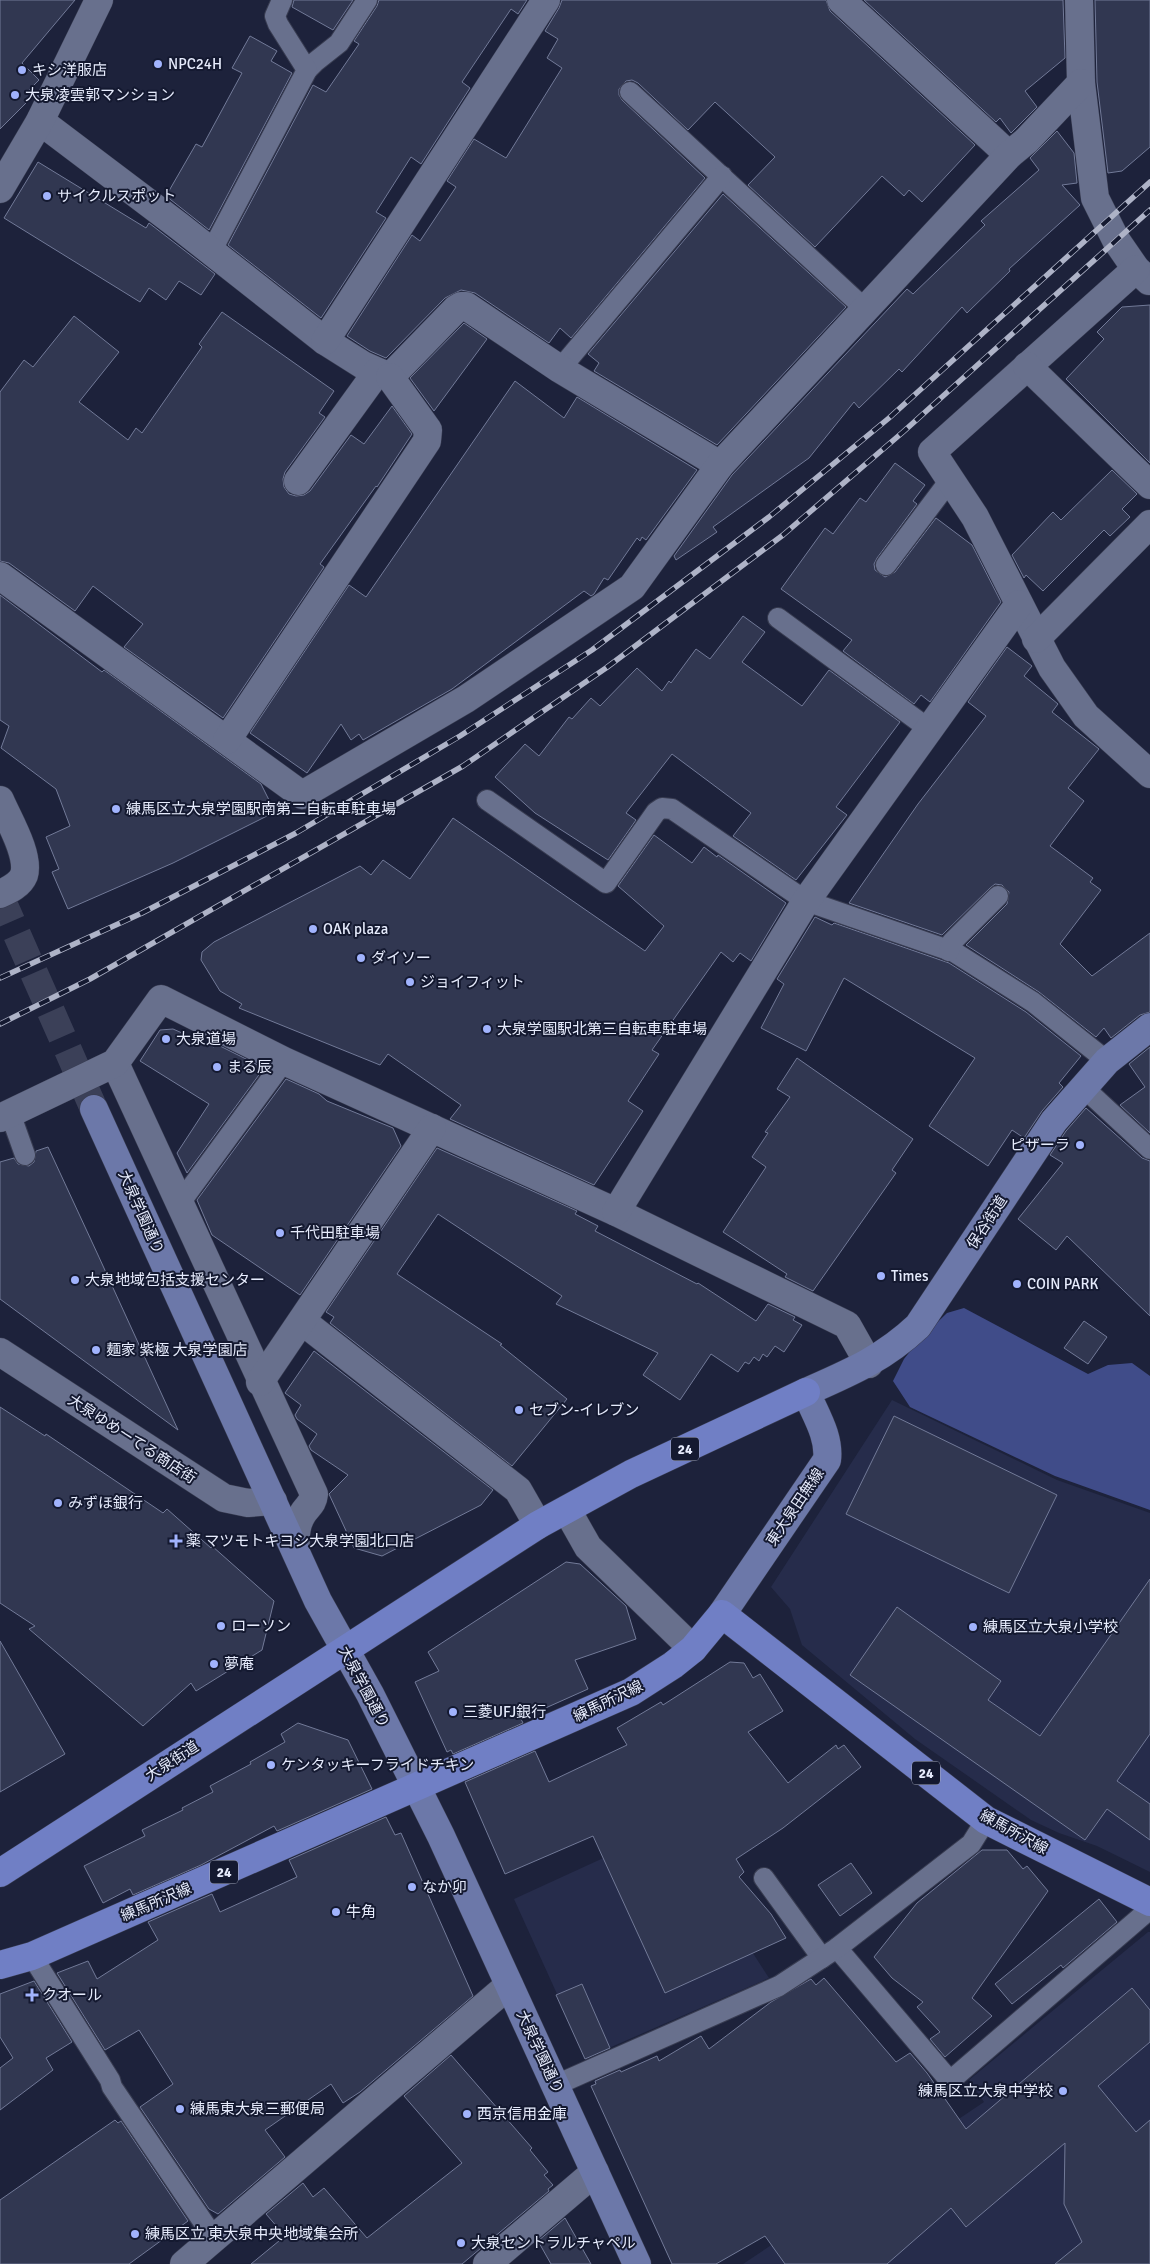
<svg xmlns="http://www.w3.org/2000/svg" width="1150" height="2264" font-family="Signika,'Noto Sans JP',sans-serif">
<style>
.built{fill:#262c4b}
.forest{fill:#404c89}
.building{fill:#313751;stroke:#727a98}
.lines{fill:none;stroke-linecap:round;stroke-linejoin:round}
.secondary-tunnel{stroke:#3b4058;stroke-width:28;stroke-dasharray:28 14;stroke-linecap:butt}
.lane-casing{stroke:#383c51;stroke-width:22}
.street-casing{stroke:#383c51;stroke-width:29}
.secondary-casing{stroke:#383c51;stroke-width:29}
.primary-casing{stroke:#383c51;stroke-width:29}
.lane{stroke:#68708d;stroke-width:20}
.street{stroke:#68708d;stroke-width:28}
.secondary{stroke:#6c78a9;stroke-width:28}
.primary{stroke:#707fc5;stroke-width:28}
.rail-casing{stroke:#aeb3c7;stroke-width:5.5}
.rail{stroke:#141930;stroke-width:4;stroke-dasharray:11;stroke-linecap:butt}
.poi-dot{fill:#a1b3fd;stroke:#141930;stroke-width:2}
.labels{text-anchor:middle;stroke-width:4;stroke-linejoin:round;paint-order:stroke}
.shield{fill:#141930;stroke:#a7acbf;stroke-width:1}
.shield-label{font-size:14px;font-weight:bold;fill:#e6ebfc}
.poi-label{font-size:15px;fill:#e6ebfc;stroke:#141930;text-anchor:start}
.street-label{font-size:15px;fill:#e6ebfc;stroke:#141930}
</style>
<rect width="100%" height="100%" fill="#1d223b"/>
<g class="built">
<polygon points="892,1400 1057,1480 1150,1513 1150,1872 1097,1846 1059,1833 1031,1820 915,1739 802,1645 790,1609 771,1587"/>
<polygon points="671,1827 769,1978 586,2058 514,1899"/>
<polygon points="1148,1932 1150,1932 1150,2264 743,2264 984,2102 969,2080"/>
</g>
<polygon class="forest" points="964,1308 1088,1374 1108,1365 1132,1363 1150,1376 1150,1510 1055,1476 910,1407 893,1381 904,1359 919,1340 947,1313"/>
<g class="building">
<polygon points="0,0 75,0 22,63 39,80 27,92 32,97 0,129"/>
<polygon points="294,0 353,0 333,30 292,7"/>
<polygon points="379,0 527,0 518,14 511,9 462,82 470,88 421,164 411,157 376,212 386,218 321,318 228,245 313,85 326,92 359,44 354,41 377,6"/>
<polygon points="562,0 826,0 830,11 975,145 922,202 909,190 904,196 882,176 815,247 748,185 775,157 715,102 688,130 638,83 632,80 626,81 619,89 619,95 622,100 705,178 571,338 560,328 549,343 475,293 461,290 445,298 386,358 370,351 347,336 412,235 420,241 456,187 447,181 474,139 506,158 562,68 547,58 558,39 545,31 559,8"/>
<polygon points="864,0 1063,0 1065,58 1025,91 1037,107 1011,133 1000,118 996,122"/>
<polygon points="1095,0 1150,0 1150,147 1122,171 1108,173 1097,82"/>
<polygon points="250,36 277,51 271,61 292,73 209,230 166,196 196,144 202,147 242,73 232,68"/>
<polygon points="1057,131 1074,153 1077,183 1062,185 1080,205 1009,269 1010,271 967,313 962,307 902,372 899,369 859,408 854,402 809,458 713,527 717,532 676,560 674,556 732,475 907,289 913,294 985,225 981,221 1039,170 1030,158"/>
<polygon points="38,162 146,228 149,223 215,274 201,295 179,281 166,300 149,288 140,302 4,218"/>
<polygon points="723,194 846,307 717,445 594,371 599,363 588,354"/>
<polygon points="1150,305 1150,463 1066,379 1104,339 1097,332 1122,307"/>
<polygon points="222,312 334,391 319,413 325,417 285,472 283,479 284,487 289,494 296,496 304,495 310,491 351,435 364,444 392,406 412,434 377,487 376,486 320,564 324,567 223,718 124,647 143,624 93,586 75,611 9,563 0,561 0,392 24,360 33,367 74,316 119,352 79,402 128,440 136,428 142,433 202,347 199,344"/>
<polygon points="464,323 487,339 434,411 410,378"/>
<polygon points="515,381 564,418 577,397 697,470 646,540 642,537 640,541 637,538 608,580 604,578 594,594 591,596 584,591 452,689 363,740 359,734 351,740 341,724 307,773 250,733 349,585 366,597"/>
<polygon points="895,463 925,485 913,501 917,504 877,558 874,564 875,570 885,577 895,572 936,518 972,545 1001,602 930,702 921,695 914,704 843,651 852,640 781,589 825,528 833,534 860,498 866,502"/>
<polygon points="1112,470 1137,494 1122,509 1130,517 1110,536 1104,530 1043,591 1026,575 1024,578 1012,555 1053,512 1061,520"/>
<polygon points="0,595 102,672 104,670 261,784 275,812 173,863 68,909 52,872 59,869 46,837 70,826 56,789 1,748 9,726 0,720"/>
<polygon points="743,616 765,632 742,662 802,706 829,670 900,722 836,807 847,815 796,880 733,836 751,813 672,754 626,813 636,820 608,860 535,813 495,777 525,744 539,756 569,717 572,719 591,698 600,706 637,668 662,691 669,681 671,683 696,649 710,659"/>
<polygon points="1007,647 1032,666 1024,676 1058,704 1052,712 1099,749 1068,788 1084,801 1050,846 1093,878 1090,882 1101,890 1060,944 1092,976 1150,933 1150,1012 1140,1015 1111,1038 1104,1028 1096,1037 1039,992 966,945 1007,904 1009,892 1002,885 995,884 990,888 942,935 849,903 918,804 986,716 968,702"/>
<polygon points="453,818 645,951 664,926 618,886 654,835 692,863 704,847 717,857 718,855 786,903 751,961 740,953 733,962 721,952 652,1050 659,1054 628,1101 643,1111 594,1185 450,1119 461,1105 388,1054 380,1065 239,1008 242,1004 220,991 201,960 202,952 214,942 360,866 371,875 383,860 410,879"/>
<polygon points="815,917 832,925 834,923 949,963 1026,1012 1081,1056 1059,1083 1063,1087 1042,1111 1024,1138 1012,1130 988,1166 929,1126 975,1058 844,978 806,1051 761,1028 784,984 777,979"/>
<polygon points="173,1029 214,1047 216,1044 264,1068 187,1173 177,1153 209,1104 140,1061 160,1030"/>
<polygon points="1150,1047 1150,1133 1120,1105 1145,1087 1129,1064"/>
<polygon points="797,1058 913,1139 892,1170 896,1173 813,1291 785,1277 787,1274 723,1232 766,1167 752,1157 768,1133 765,1132 790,1097 777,1089"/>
<polygon points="286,1079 319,1094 327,1101 393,1128 401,1146 300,1295 212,1235 197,1200"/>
<polygon points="1086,1108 1142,1158 1150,1161 1150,1316 1067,1236 1056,1250 1018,1219 1063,1163 1050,1155 1066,1131"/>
<polygon points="48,1147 98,1255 178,1430 0,1299 0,1162 14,1158 18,1164 29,1166 34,1162 36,1151"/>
<polygon points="437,1148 577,1211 575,1214 598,1226 595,1231 697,1284 698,1283 756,1321 768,1304 795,1317 793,1320 802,1325 784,1352 775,1346 767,1357 763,1354 759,1361 754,1357 749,1364 745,1362 738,1372 711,1354 680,1400 643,1375 658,1353 556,1304 562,1296 438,1214 397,1274 502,1344 500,1345 567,1399 512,1466 330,1323 334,1317 326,1312"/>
<polygon points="1084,1321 1107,1337 1088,1364 1064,1348"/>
<polygon points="314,1351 493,1490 481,1505 382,1556 354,1548 329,1494 348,1475 311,1450 309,1446 317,1434 297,1419 295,1415 301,1405 285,1393"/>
<polygon points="0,1407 45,1436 46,1434 163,1513 167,1509 211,1548 212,1546 274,1601 262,1650 196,1691 191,1683 143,1726 29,1629 35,1626 0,1603"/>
<polygon points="894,1416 1057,1495 1009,1593 846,1514"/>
<polygon points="566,1562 580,1564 626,1606 636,1639 575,1660 588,1689 521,1719 523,1723 453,1754 451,1750 447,1752 415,1682 439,1671 428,1652"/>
<polygon points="1150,1579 1150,1734 1117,1781 1150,1804 1150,1840 1107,1809 1085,1840 850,1675 897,1607 1001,1681 988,1700 1040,1736"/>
<polygon points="0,1641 65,1754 0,1792"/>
<polygon points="730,1662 744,1663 753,1678 760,1674 783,1711 748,1732 788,1783 836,1745 838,1749 844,1745 861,1767 783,1828 736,1859 744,1872 739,1877 771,1914 786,1938 665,1993 593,1836 505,1874 465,1782 535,1751 549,1782 627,1745 617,1728 661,1702 663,1705"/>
<polygon points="298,1723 348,1740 372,1789 277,1831 274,1826 201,1865 133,1895 130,1889 103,1903 84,1866 145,1836 142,1830 183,1810 182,1808 213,1792 210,1786 251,1764 250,1762 285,1742 281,1734"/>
<polygon points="386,1817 395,1835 401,1833 473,1996 360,2092 343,2103 331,2084 265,2130 285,2157 218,2214 209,2209 140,2107 173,2084 139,2030 105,2050 57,1973 88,1961 97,1979 158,1940 148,1922 212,1894 220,1912 297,1877 289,1860"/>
<polygon points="982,1850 1007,1850 1023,1869 1027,1866 1048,1891 972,1998 992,2016 945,2057 930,2039 940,2032 917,2007 923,2002 892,1978 874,1957 917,1903"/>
<polygon points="851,1863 872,1893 840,1916 818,1885"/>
<polygon points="1099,1899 1117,1922 1063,1968 1061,1965 1012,2004 995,1984"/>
<polygon points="824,1978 896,2062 910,2053 927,2073 966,2129 1132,1988 1150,2010 1150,2042 1098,2086 1136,2132 1150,2120 1150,2264 1055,2264 1082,2242 1064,2204 1065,2143 966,2227 951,2208 887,2264 785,2264 765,2236 716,2264 672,2264 591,2086 596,2084 595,2081 620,2070 621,2072 657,2056 659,2061 701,2036 709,2049 771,2002 811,1979 816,1985"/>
<polygon points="34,1981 72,2042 46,2058 53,2070 0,2110 0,2068 13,2058 0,2037 0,1994"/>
<polygon points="582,1984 610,2048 585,2059 556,1995"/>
<polygon points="451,2055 532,2148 530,2150 548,2172 544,2175 553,2185 548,2189 549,2191 462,2264 251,2264 285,2236 266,2214 303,2183 313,2197 324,2188 367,2238 462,2163 404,2096"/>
<polygon points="115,2120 118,2123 121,2121 188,2221 129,2264 0,2264 0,2200"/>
<polygon points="565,2218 591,2264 551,2264 538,2241"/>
</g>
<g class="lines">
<polyline class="secondary-tunnel" points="0,896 94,1109"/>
<defs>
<g id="lane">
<polyline points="307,70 315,62 339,43 367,0"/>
<polyline points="630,92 864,308"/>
<polyline points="211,252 307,70 278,24 275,16 282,0"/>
<polyline points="560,369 722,176"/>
<polyline points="886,565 950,480"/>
<polyline points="778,618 929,729"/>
<polyline points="487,800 606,883 656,812 662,808 672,809 806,901 954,952 1033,1002 1107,1061"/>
<polyline points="949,951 952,942 998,896"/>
<polyline points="1083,1087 1150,1149"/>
<polyline points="10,1113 25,1155"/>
<polyline points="180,1203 284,1061"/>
<polyline points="764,1878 822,1958"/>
<polyline points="837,1948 950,2081 1150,1909"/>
<polyline points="32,1956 110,2080 112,2087 214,2238"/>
<polyline points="556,2085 779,1986 837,1948 971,1844 986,1820"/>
</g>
<g id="street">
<polyline points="841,0 1009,155"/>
<polyline points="1079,0 1081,83 1095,198 1116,240 1136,269 1149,281"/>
<polyline points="40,121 179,226 325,341 363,365 390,377 456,309 461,306 466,306 560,369 720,465"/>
<polyline points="0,189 40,121 99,0"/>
<polyline points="1136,269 932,452 975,517 1052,668 1086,716 1150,774"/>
<polyline points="325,341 546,0"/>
<polyline points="1027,366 1150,485"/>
<polyline points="298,481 377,372"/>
<polyline points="0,576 302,795 466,699 632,587 720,465 1009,155 1026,141 1081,83"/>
<polyline points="1036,639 1150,524"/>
<polyline points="227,740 427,441 428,430 390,377"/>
<path d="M0,800C8,819 30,855 24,875C20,885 9,890 0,894"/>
<path d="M115,1063L314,1494C313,1505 307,1506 302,1515C295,1526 295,1538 296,1551"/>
<polyline points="0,1118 115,1063 161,999 284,1061 616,1212 847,1325 869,1364"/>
<polyline points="616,1212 806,901 1019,604"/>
<polyline points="302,1321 518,1490 538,1525"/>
<polyline points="0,1352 224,1498 248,1503 273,1501"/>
<polyline points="260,1382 432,1128"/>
<polyline points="567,1510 588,1547 693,1649"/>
<polyline points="184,2264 509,1985"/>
<polyline points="487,2264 595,2172"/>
</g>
<g id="secondary">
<polyline points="94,1109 318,1601 370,1694 441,1836 637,2264"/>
<path d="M722,1614L827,1460C830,1436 815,1414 806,1392C849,1373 883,1359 918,1326L1054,1121L1107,1061L1150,1027"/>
</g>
<g id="primary">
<polyline points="0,1873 538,1525 631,1474 806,1392"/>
<polyline points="0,1965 32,1956 631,1692 673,1665 693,1649 722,1614 986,1820 1150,1902"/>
</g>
</defs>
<use href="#lane" class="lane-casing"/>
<use href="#street" class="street-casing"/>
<use href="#secondary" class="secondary-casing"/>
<use href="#primary" class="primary-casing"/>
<use href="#lane" class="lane"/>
<use href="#street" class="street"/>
<use href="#secondary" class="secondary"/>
<use href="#primary" class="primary"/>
<defs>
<g id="rail">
<polyline points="0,978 142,913 296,833 460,736 592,650 769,517 889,418 1150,182"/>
<polyline points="0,1024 90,979 463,766 606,668 783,535 903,432 1150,210"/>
</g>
</defs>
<use href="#rail" class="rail-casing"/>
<use href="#rail" class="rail"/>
</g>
<g class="poi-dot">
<circle cx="158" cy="64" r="5"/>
<circle cx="22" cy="70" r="5"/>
<circle cx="15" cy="95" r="5"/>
<circle cx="47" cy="196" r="5"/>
<circle cx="116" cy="809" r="5"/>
<circle cx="313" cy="929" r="5"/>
<circle cx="361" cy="958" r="5"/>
<circle cx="410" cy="982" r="5"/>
<circle cx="487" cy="1029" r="5"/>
<circle cx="166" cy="1039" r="5"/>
<circle cx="217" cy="1067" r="5"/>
<circle cx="1080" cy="1145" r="5"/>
<circle cx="280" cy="1233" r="5"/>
<circle cx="881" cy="1276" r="5"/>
<circle cx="75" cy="1280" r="5"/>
<circle cx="1017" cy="1284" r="5"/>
<circle cx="96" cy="1350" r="5"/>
<circle cx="519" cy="1410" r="5"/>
<circle cx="58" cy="1503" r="5"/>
<path d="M173.5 1533.5h5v5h5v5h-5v5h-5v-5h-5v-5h5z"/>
<circle cx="221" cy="1626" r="5"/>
<circle cx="973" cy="1627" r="5"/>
<circle cx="214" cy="1664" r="5"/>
<circle cx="453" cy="1712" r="5"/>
<circle cx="271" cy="1765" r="5"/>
<circle cx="412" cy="1887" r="5"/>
<circle cx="336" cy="1912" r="5"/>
<path d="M29.5 1987.5h5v5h5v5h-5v5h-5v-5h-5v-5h5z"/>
<circle cx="1063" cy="2091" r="5"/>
<circle cx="180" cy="2109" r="5"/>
<circle cx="467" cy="2114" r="5"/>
<circle cx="135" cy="2234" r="5"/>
<circle cx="461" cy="2243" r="5"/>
</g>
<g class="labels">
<g class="shield">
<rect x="671" y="1437.5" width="28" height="23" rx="4"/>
<rect x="912" y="1761.5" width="28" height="23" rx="4"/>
<rect x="210" y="1860.5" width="28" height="23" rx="4"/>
</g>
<g class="shield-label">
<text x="685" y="1454">24</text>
<text x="926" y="1778">24</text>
<text x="224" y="1877">24</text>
</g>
<g class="poi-label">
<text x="168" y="69">NPC24H</text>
<text x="32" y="75">キシ洋服店</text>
<text x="25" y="100">大泉凌雲郭マンション</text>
<text x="57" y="201">サイクルスポット</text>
<text x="126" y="814">練馬区立大泉学園駅南第二自転車駐車場</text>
<text x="323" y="934">OAK plaza</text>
<text x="371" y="963">ダイソー</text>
<text x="420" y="987">ジョイフィット</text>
<text x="497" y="1034">大泉学園駅北第三自転車駐車場</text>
<text x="176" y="1044">大泉道場</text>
<text x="227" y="1072">まる辰</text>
<text x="1070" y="1150" text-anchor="end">ピザーラ</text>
<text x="290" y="1238">千代田駐車場</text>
<text x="891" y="1281">Times</text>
<text x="85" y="1285">大泉地域包括支援センター</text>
<text x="1027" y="1289">COIN PARK</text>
<text x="106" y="1355">麺家 紫極 大泉学園店</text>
<text x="529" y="1415">セブン-イレブン</text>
<text x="68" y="1508">みずほ銀行</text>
<text x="186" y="1546">薬 マツモトキヨシ大泉学園北口店</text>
<text x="231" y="1631">ローソン</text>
<text x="983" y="1632">練馬区立大泉小学校</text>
<text x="224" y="1669">夢庵</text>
<text x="463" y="1717">三菱UFJ銀行</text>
<text x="281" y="1770">ケンタッキーフライドチキン</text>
<text x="422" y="1892">なか卯</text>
<text x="346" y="1917">牛角</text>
<text x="42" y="2000">クオール</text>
<text x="1053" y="2096" text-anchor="end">練馬区立大泉中学校</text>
<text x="190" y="2114">練馬東大泉三郵便局</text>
<text x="477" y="2119">西京信用金庫</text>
<text x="145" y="2239">練馬区立 東大泉中央地域集会所</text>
<text x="471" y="2248">大泉セントラルチャペル</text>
</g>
<g class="street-label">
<text transform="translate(141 1212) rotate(66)" y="5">大泉学園通り</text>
<text transform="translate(987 1222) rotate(-57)" y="5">保谷街道</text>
<text transform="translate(132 1439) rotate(33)" y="5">大泉ゆめーてる商店街</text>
<text transform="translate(795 1507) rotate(-56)" y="5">東大泉田無線</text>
<text transform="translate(364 1687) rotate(62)" y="5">大泉学園通り</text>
<text transform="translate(608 1701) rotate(-26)" y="5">練馬所沢線</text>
<text transform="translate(172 1761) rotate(-33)" y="5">大泉街道</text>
<text transform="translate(1014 1832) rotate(29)" y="5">練馬所沢線</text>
<text transform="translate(156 1902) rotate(-23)" y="5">練馬所沢線</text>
<text transform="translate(540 2052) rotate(65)" y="5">大泉学園通り</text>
</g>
</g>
</svg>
